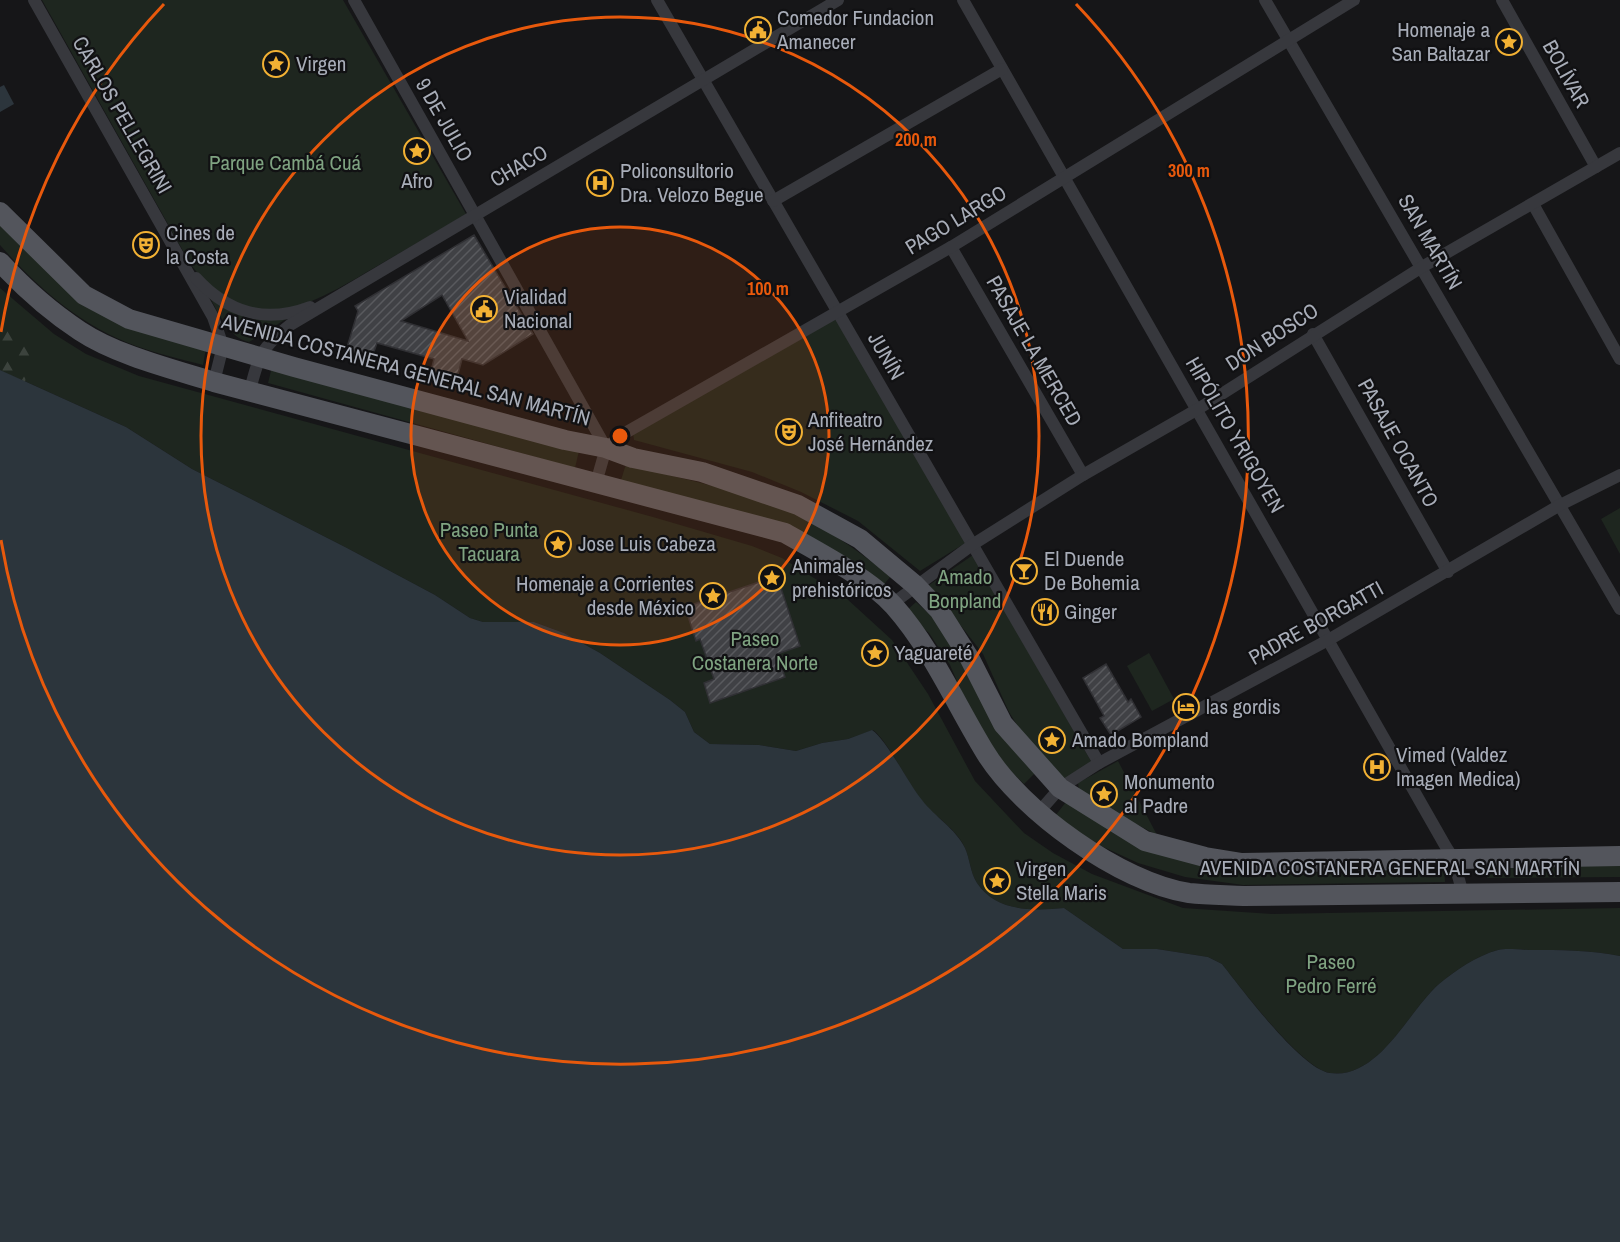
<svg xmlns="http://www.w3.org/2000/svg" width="1620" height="1242" font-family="'Archivo Narrow',sans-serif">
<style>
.green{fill:#1e261f}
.forest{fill:url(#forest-firs)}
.water{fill:#2c353c}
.building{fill:url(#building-hatch);stroke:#303034;stroke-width:1.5;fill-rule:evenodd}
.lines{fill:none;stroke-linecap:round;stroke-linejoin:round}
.street{stroke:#37383d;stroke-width:12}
.primary{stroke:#53555c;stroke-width:20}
.ring{fill:none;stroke:#e8590c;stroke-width:3}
.labels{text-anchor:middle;stroke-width:4.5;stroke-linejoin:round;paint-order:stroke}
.poi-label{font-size:21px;fill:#a8adb8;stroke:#111113;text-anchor:start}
.street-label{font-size:21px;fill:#a8adb8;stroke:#111113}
.park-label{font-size:21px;fill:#7fa381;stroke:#111113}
.centre{fill:#e8590c;stroke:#111113;stroke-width:3}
.ring-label{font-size:18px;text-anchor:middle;font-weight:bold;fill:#e8590c;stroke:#111113;stroke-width:4.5;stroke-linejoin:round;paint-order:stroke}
</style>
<defs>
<pattern id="forest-firs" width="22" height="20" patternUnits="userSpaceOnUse" patternTransform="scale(1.5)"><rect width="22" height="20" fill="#1e261f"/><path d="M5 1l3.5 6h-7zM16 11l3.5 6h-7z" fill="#3c433d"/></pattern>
<pattern id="building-hatch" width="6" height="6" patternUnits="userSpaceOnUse" patternTransform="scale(1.5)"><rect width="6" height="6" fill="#404145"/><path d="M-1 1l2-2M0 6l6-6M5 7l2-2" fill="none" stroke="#595a5e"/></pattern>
</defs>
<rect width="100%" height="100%" fill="#161618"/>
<g class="green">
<path d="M42,0H343L466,214C435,233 403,251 372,269C305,309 250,339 191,265Z"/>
<path d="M0,220L50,274L206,348L203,365C181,359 158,354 136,346C81,326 38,288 0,245Z"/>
<path d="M0,288L54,334L86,354L139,376L653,517L752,546L782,558L846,598L892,640L928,694L975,781L1024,833L1053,853L1092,874L1183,908L1272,914L1620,908V956C1590,950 1560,950 1529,950C1520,950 1507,948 1498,950C1476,956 1456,970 1439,984C1409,1010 1379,1080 1330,1073C1302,1069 1241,988 1222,964L1208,957L1157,949H1123L1064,908C1033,911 996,912 977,883C970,872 970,859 965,848C957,829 935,817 922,801C908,783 887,740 873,730L848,739L822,743L796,751L759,745L710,744L694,732L685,712L670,700L600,653L564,633L534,622H483L470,618L435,595L347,548L192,469L126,427L0,370Z"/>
<path d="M209,296L262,318L286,319L249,342C229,338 218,312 209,296Z"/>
<polygon points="836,318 967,542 920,571 858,521 801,492 752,472 634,440 633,433"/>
<polygon points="272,367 579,451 575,468 268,383"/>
<path d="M626,464C688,481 754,492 811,522C840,537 865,557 891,576L881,588L774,523L621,480Z"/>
<polygon points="1620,508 1620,554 1601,519"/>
<polygon points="973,555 1092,763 1060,782 1039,760 1009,712 983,654 929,585"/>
<polygon points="916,602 936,620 1035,773 1024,784 1002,762 970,711 950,665 929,633 905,612"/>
<polygon points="1149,653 1174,699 1152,711 1127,666"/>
<polygon points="1118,761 1157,835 1094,802 1079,790 1078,783"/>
<polygon points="1066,802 1155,851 1444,866 1445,882 1243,885 1185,877 1138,863 1099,845 1055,816"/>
<polygon points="1620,860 1620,877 1487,878 1487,861"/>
</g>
<polygon class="forest" points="0,314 35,348 29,357 25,382 0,370"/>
<g class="water">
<polygon points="4,85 14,104 0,112 0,87"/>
<path d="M0,370L126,427L192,469L347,548L435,595L470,618L483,622H534L564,633L600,653L670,700L685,712L694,732L710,744L759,745L796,751L822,743L848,739L872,730C887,740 908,783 922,800C935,817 956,829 965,848C970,859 970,872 977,883C996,912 1033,911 1064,908L1123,949H1157L1208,957L1222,964C1241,988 1301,1069 1330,1073C1379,1080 1409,1010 1439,984C1456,970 1476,956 1498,950C1507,948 1520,950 1529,950C1560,950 1590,950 1620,956V1242H0Z"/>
</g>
<g class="building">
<path d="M474,235L533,334L483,365L462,359L456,382L430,375L434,359L377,343L371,360L345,354L358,311L355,306ZM442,295L468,341L401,321Z"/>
<polygon points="777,576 800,646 777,654 785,677 710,703 704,683 714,679 700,639 696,641 685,607"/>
<polygon points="1106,664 1128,702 1131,699 1141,717 1111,735 1100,718 1104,716 1083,678"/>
</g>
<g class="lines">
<g class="street">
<polyline points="34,0 213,317 223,346 214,382"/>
<polyline points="354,0 606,448"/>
<polyline points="657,0 1099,763"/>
<polyline points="963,0 1446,847 1453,858 1463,894"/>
<polyline points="1265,0 1620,609"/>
<polyline points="1502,0 1596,167"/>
<polyline points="773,201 1002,69"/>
<polyline points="1533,204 1620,359"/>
<polyline points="951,247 1083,475"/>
<path d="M196,278C228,313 265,324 310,307"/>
<polyline points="1313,334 1448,572"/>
<path d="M250,390C259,355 261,348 290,325L838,0"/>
<polyline points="596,483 606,448 625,433 951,247 1354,0"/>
<polyline points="892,604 972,545 1083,475 1198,409 1422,267 1620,153"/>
<polyline points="1038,813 1060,788 1099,763 1330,639 1560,505 1620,475"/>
</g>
<g class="primary">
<polyline points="0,212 84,295 129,319 294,367 565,440 606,448 633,458 702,472 798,505 860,539 915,585 939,610 970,659 1003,724 1060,788 1145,841 1205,857 1242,863 1620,856"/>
<path d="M0,262C23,287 51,312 80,331C116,355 172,369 214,382L785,533C818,552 869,578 894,606C932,649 955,703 985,752C1020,810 1121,883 1189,893C1207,895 1226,895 1244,896L1620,892"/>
</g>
</g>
<circle cx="620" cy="436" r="209" fill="#e8590c" fill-opacity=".12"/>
<g class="ring">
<circle cx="620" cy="436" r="209"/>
<circle cx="620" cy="436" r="419"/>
<path d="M1 332A628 628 0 0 1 164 4M1076 4A628 628 0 1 1 1 540"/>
</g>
<defs>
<symbol id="civic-ring" viewBox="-11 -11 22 22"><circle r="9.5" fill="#111113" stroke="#f2b134" stroke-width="1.5"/><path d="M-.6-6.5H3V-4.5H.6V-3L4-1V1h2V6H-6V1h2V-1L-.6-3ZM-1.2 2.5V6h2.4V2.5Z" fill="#f2b134"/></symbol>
<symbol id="sight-ring" viewBox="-11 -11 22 22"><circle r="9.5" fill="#111113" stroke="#f2b134" stroke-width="1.5"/><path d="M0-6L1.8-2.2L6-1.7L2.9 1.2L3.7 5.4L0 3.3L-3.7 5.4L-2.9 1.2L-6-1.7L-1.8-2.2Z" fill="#f2b134"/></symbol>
<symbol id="hospital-ring" viewBox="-11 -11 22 22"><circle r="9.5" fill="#111113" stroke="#f2b134" stroke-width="1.5"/><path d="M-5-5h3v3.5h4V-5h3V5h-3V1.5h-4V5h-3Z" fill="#f2b134"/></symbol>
<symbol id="theatre-ring" viewBox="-11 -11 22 22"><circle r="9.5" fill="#111113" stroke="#f2b134" stroke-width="1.5"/><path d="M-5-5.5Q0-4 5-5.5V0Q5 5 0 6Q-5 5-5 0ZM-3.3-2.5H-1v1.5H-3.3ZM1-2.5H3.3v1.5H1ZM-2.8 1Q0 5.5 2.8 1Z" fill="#f2b134"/></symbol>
<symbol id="bar-ring" viewBox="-11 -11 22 22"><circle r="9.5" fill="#111113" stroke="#f2b134" stroke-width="1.5"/><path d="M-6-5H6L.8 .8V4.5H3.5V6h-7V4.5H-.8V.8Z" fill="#f2b134"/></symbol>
<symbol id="restaurant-ring" viewBox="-11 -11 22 22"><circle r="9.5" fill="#111113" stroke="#f2b134" stroke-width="1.5"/><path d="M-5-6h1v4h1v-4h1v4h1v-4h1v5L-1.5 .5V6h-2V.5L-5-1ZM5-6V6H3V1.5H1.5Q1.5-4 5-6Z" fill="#f2b134"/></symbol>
<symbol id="hotel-ring" viewBox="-11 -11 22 22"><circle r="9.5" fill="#111113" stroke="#f2b134" stroke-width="1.5"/><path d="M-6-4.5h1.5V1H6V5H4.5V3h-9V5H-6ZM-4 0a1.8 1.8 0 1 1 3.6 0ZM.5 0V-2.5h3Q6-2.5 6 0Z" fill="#f2b134"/></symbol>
</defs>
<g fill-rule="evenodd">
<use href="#civic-ring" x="743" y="15" width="30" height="30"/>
<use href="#sight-ring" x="1494" y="27" width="30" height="30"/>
<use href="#sight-ring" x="261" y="49" width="30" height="30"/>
<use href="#sight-ring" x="402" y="136" width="30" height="30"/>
<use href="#hospital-ring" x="585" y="168" width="30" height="30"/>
<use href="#theatre-ring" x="131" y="230" width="30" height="30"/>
<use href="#civic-ring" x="469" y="294" width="30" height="30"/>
<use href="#theatre-ring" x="774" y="417" width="30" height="30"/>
<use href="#sight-ring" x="543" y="529" width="30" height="30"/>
<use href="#bar-ring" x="1009" y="556" width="30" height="30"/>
<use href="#sight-ring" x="757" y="563" width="30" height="30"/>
<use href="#sight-ring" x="698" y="581" width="30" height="30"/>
<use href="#restaurant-ring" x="1030" y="597" width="30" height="30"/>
<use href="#sight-ring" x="860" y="638" width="30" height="30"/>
<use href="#hotel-ring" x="1171" y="692" width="30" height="30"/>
<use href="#sight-ring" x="1037" y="725" width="30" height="30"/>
<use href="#hospital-ring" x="1362" y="752" width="30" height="30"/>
<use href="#sight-ring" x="1089" y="779" width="30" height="30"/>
<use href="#sight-ring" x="982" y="866" width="30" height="30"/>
</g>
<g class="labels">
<g class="poi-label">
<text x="777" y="25">Comedor Fundacion<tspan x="777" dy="24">Amanecer</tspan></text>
<text x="1490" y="37" text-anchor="end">Homenaje a<tspan x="1490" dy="24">San Baltazar</tspan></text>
<text x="296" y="71">Virgen</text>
<text x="620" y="178">Policonsultorio<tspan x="620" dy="24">Dra. Velozo Begue</tspan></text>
<text x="417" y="188" text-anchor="middle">Afro</text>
<text x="166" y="240">Cines de<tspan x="166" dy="24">la Costa</tspan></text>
<text x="504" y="304">Vialidad<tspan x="504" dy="24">Nacional</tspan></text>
<text x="808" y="427">Anfiteatro<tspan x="808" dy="24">José Hernández</tspan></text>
<text x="578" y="551">Jose Luis Cabeza</text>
<text x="1044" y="566">El Duende<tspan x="1044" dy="24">De Bohemia</tspan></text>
<text x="792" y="573">Animales<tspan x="792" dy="24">prehistóricos</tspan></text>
<text x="694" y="591" text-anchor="end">Homenaje a Corrientes<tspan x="694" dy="24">desde México</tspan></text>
<text x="1064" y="619">Ginger</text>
<text x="894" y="660">Yaguareté</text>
<text x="1206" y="714">las gordis</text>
<text x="1072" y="747">Amado Bompland</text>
<text x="1396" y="762">Vimed (Valdez<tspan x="1396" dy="24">Imagen Medica)</tspan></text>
<text x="1124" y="789">Monumento<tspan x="1124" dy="24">al Padre</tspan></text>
<text x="1016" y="876">Virgen<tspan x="1016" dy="24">Stella Maris</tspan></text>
</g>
<g class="street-label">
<text transform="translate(1566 74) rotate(61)" y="7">BOLÍVAR</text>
<text transform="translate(122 115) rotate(60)" y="7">CARLOS PELLEGRINI</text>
<text transform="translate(444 120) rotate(60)" y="7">9 DE JULIO</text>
<text transform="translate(519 166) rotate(-30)" y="7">CHACO</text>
<text transform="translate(956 220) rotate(-31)" y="7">PAGO LARGO</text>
<text transform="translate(1430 242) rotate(60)" y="7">SAN MARTÍN</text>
<text transform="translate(1272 337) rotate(-33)" y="7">DON BOSCO</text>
<text transform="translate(1034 351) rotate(60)" y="7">PASAJE LA MERCED</text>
<text transform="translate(886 356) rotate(60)" y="7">JUNÍN</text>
<text transform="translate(406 370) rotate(15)" y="7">AVENIDA COSTANERA GENERAL SAN MARTÍN</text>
<text transform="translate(1235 435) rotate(60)" y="7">HIPÓLITO YRIGOYEN</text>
<text transform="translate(1398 443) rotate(61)" y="7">PASAJE OCANTO</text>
<text transform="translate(1316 623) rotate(-29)" y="7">PADRE BORGATTI</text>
<text x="1390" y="875">AVENIDA COSTANERA GENERAL SAN MARTÍN</text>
</g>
<g class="park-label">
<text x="285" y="170">Parque Cambá Cuá</text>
<text x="489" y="537">Paseo Punta<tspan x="489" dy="24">Tacuara</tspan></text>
<text x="965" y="584">Amado<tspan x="965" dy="24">Bonpland</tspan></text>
<text x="755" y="646">Paseo<tspan x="755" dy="24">Costanera Norte</tspan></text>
<text x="1331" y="969">Paseo<tspan x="1331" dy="24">Pedro Ferré</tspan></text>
</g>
</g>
<circle cx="620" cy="436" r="9" class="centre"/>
<g class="ring-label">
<text x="916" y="146">200 m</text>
<text x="1189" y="177">300 m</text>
<text x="768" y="295">100 m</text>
</g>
</svg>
